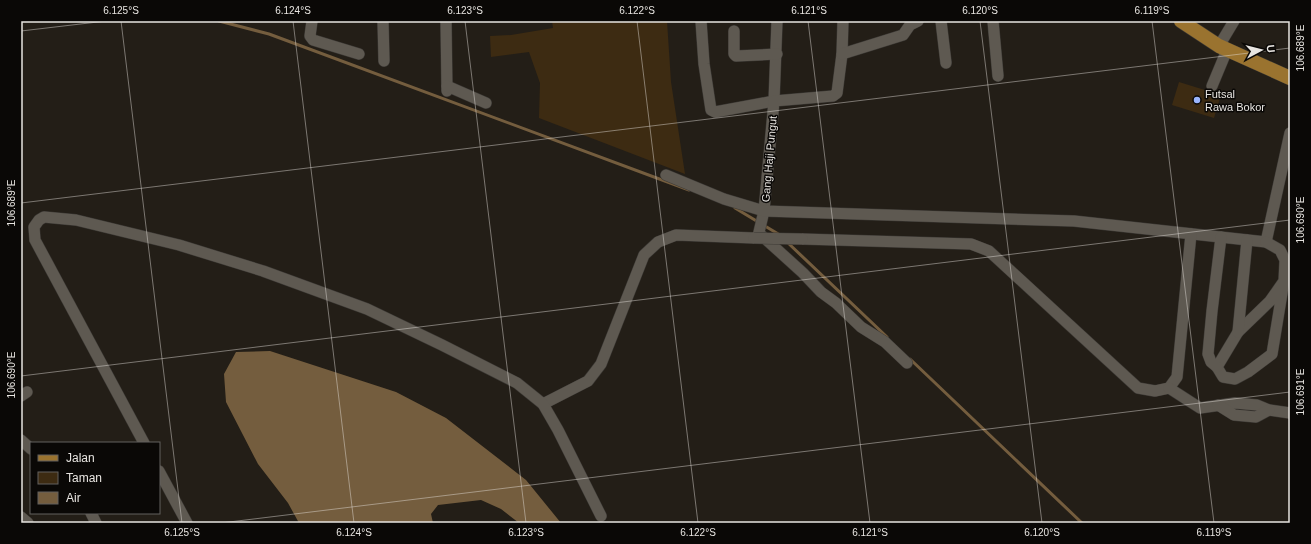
<svg xmlns="http://www.w3.org/2000/svg" width="1311" height="544" font-family="Helvetica,sans-serif">
<style>
.green{fill:#3d2b12}
.water{fill:#745d3e}
.lines{fill:none;stroke-linecap:round;stroke-linejoin:round}
.stream{stroke:#745d3e;stroke-width:3}
.minor-casing{stroke:#3c3935;stroke-width:12}
.major-casing{stroke:#3c3935;stroke-width:15}
.minor{stroke:#5e5951;stroke-width:11}
.major{stroke:#9a732f;stroke-width:14}
.minor-bridge-casing{stroke:#3c3935;stroke-width:12;stroke-linecap:butt}
.minor-bridge{stroke:#5e5951;stroke-width:11}
.ticks{fill:none;stroke:#e8e5e1;stroke-width:1;stroke-opacity:0.45}
.poi-dot{fill:#9ab5fd;stroke:#0a0806;stroke-width:1.5}
.labels{text-anchor:middle;stroke-width:3;stroke-linejoin:round;paint-order:stroke}
.poi-label{font-size:11px;fill:#e8e5e1;stroke:#0a0806;text-anchor:start}
.street-label{font-size:11px;fill:#e8e5e1;stroke:#0a0806}
.neatline{fill:none;stroke:#e8e5e1;stroke-width:1.5}
.ticks-label{font-size:10px;text-anchor:middle;fill:#e8e5e1}
</style>
<rect width="100%" height="100%" fill="#231e17"/>
<g class="green">
<polygon points="552,21 667,21 671,82 685,174 539,118 540,83 529,52 491,57 490,36 511,35 553,28"/>
<polygon points="1179,82 1221,95 1214,118 1172,105"/>
</g>
<polygon class="water" points="270,351 396,392 446,418 526,480 561,523 519,523 501,509 481,500 438,505 431,514 433,523 299,523 288,503 258,464 226,402 224,374 236,352"/>
<g class="lines">
<g class="stream">
<polyline points="219,21 269,34 689,190"/>
<polyline points="735,208 780,235"/>
<polyline points="787,242 887,337"/>
<polyline points="910,359 1082,523"/>
</g>
<defs>
<g id="minor">
<polyline points="312,21 310,36 313,40 359,54"/>
<polyline points="383,21 384,61"/>
<polyline points="446,21 447,91"/>
<polyline points="701,21 704,64 711,110 715,112 774,101 777,21"/>
<polyline points="843,21 842,54 837,93 833,96 774,101 764,211 759,232 760,234 803,273 821,292 836,303 861,327 885,342 907,363"/>
<polyline points="941,21 946,63"/>
<polyline points="993,21 998,76"/>
<polyline points="734,31 734,54 736,56 777,54"/>
<polyline points="1219,46 1234,21"/>
<polyline points="842,54 903,35 910,25 918,21"/>
<polyline points="447,86 486,103"/>
<polyline points="1212,86 1227,50"/>
<polyline points="666,175 724,199 764,211 1074,221 1266,242 1290,133"/>
<polyline points="802,239 971,244 989,251 1138,388 1155,391 1169,388 1177,377 1191,234"/>
<polyline points="1266,242 1280,250 1285,260 1284,281 1272,354 1248,372 1235,379 1223,377 1217,367 1238,332 1270,301 1284,281"/>
<polyline points="1238,332 1247,240"/>
<polyline points="1217,367 1211,362 1208,354 1212,311 1221,237"/>
<polyline points="1169,388 1200,408 1235,403 1257,405 1269,410 1290,413"/>
<polyline points="21,396 27,392"/>
<polyline points="543,404 588,381 601,364 644,255 658,242 676,235 754,238"/>
<polyline points="1218,405 1234,415 1256,417 1269,410"/>
<polyline points="21,440 31,449"/>
<polyline points="144,443 35,240 34,227 39,220 44,217 76,220 179,245 263,271 367,309 442,345 517,383 543,404 558,430 601,516"/>
<polyline points="159,471 187,523"/>
<polyline points="91,513 96,523"/>
<polyline points="21,517 28,523"/>
</g>
<polyline id="major" points="1181,21 1219,46 1290,78"/>
</defs>
<use href="#minor" class="minor-casing"/>
<use href="#major" class="major-casing"/>
<use href="#minor" class="minor"/>
<use href="#major" class="major"/>
<defs>
<polyline id="minor-bridge" points="754,238 802,239"/>
</defs>
<use href="#minor-bridge" class="minor-bridge-casing"/>
<use href="#minor-bridge" class="minor-bridge"/>
</g>
<path class="ticks" d="M121,21L182,523M293,21L354,523M465,21L526,523M637,21L698,523M808,21L870,523M980,21L1042,523M1152,21L1214,523M21,31L106,21M21,203L1290,48M21,376L1290,220M221,523L1290,392"/>
<circle class="poi-dot" cx="1197" cy="100" r="4"/>
<g class="labels">
<g class="poi-label">
<text x="1205" y="98">Futsal<tspan x="1205" dy="13">Rawa Bokor</tspan></text>
</g>
<g class="street-label">
<text transform="translate(769 159) rotate(-85)" y="4">Gang Haji Pungut</text>
</g>
</g>
<rect width="1311" height="544" fill="none" stroke="#0a0806" stroke-width="44"/>
<rect x="30" y="442" width="130" height="72" fill="#0a0806" stroke="#63605e"/>
<rect x="38" y="455" width="20" height="6" fill="#9a732f" stroke="#63605e"/>
<text x="66" y="462" font-size="12" fill="#e8e5e1">Jalan</text>
<rect x="38" y="472" width="20" height="12" fill="#3d2b12" stroke="#63605e"/>
<text x="66" y="482" font-size="12" fill="#e8e5e1">Taman</text>
<rect x="38" y="492" width="20" height="12" fill="#745d3e" stroke="#63605e"/>
<text x="66" y="502" font-size="12" fill="#e8e5e1">Air</text>
<g transform="translate(1261 50) rotate(83)" stroke="#0a0806" stroke-width="3" paint-order="stroke">
<path d="M0-3L7 15L0 10L-7 15Z" fill="#e8e5e1"/>
<text y="-6" font-size="11" font-weight="bold" text-anchor="middle" fill="#e8e5e1">U</text>
</g>
<rect x="22" y="22" width="1267" height="500" class="neatline"/>
<g class="ticks-label">
<text x="121" y="14">6.125°S</text>
<text x="293" y="14">6.124°S</text>
<text x="465" y="14">6.123°S</text>
<text x="637" y="14">6.122°S</text>
<text x="809" y="14">6.121°S</text>
<text x="980" y="14">6.120°S</text>
<text x="1152" y="14">6.119°S</text>
<text transform="translate(1300 48) rotate(-90)" y="4">106.689°E</text>
<text transform="translate(11 203) rotate(-90)" y="4">106.689°E</text>
<text transform="translate(1300 220) rotate(-90)" y="4">106.690°E</text>
<text transform="translate(11 375) rotate(-90)" y="4">106.690°E</text>
<text transform="translate(1300 392) rotate(-90)" y="4">106.691°E</text>
<text x="182" y="536">6.125°S</text>
<text x="354" y="536">6.124°S</text>
<text x="526" y="536">6.123°S</text>
<text x="698" y="536">6.122°S</text>
<text x="870" y="536">6.121°S</text>
<text x="1042" y="536">6.120°S</text>
<text x="1214" y="536">6.119°S</text>
</g>
</svg>
